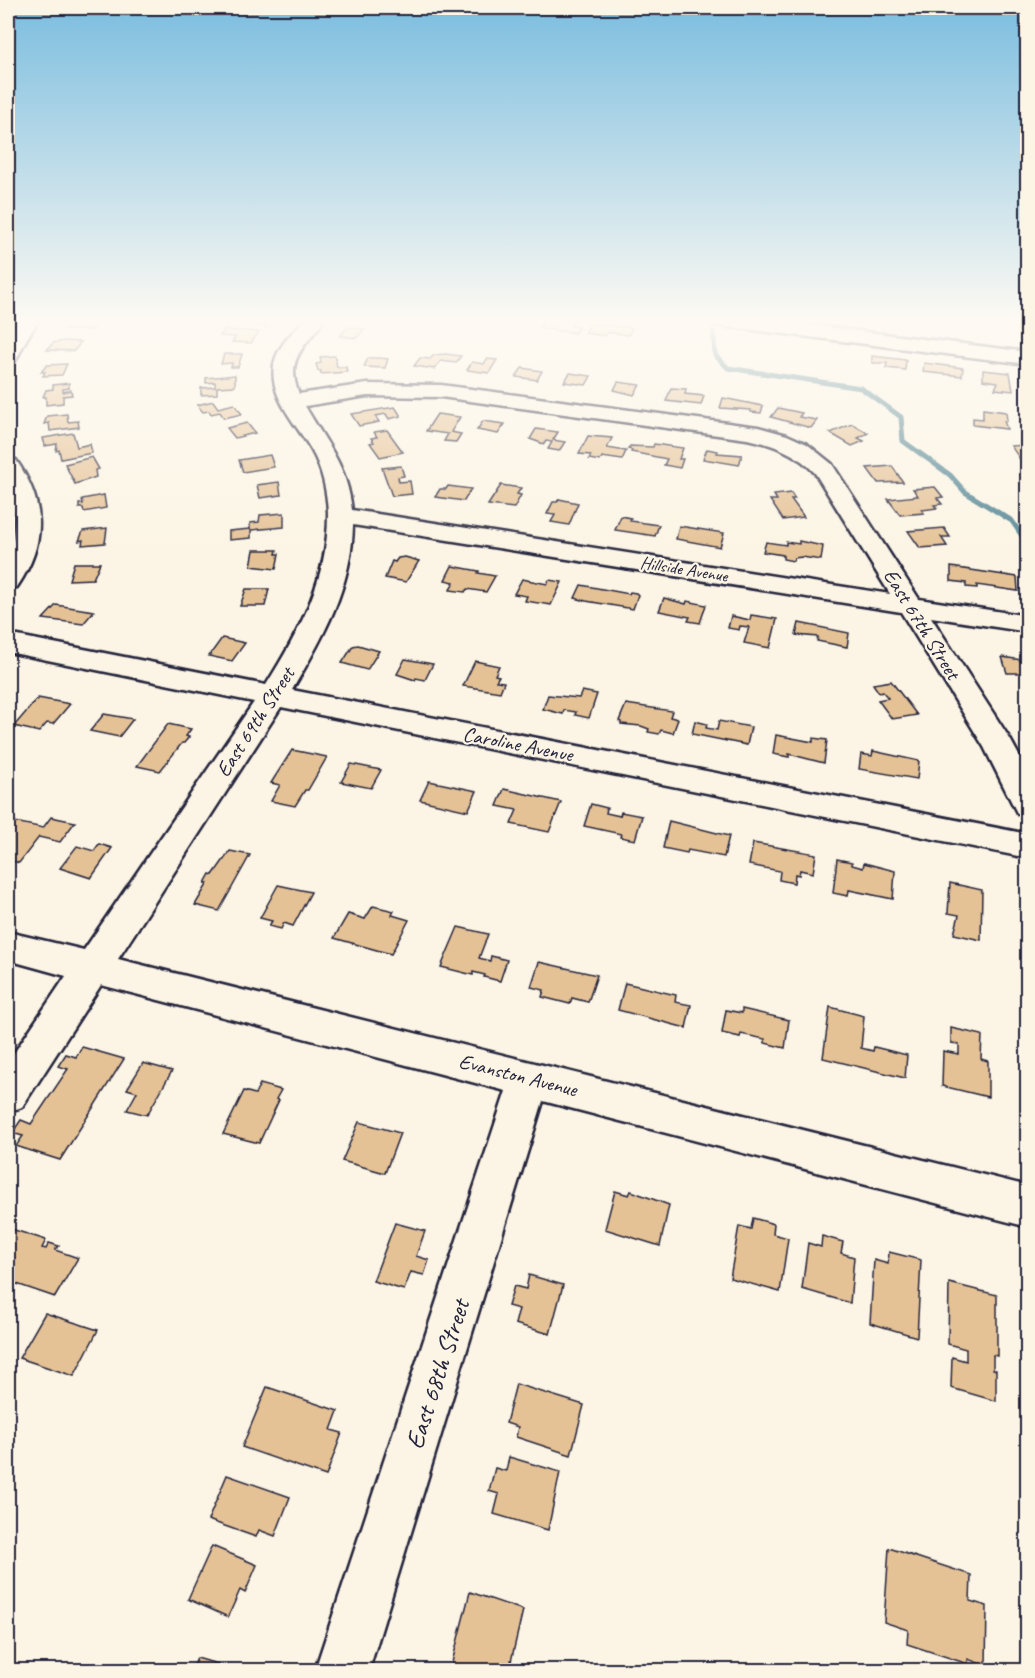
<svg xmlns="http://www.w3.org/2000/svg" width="1035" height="1678" font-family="Caveat,sans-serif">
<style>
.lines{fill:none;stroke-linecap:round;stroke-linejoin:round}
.stream-far1{stroke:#568795;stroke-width:5}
.stream{stroke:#568795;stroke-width:7}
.building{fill:#e5c296;stroke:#22223b;stroke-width:1.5}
.minor-casing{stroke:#22223b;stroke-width:5}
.major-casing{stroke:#22223b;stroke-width:5}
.minor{fill:#fcf5e5;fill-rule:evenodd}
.major{fill:#fcf5e5;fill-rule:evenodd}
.labels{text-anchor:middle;stroke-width:4.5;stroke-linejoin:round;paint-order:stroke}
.far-street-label{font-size:18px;fill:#22223b;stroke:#fcf5e5}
.street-label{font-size:21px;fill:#22223b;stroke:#fcf5e5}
.near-street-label{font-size:26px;fill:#22223b;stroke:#fcf5e5}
</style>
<rect width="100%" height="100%" fill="#fcf5e5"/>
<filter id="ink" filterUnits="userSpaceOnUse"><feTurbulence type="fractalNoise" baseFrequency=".0167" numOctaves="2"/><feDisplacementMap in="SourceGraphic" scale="12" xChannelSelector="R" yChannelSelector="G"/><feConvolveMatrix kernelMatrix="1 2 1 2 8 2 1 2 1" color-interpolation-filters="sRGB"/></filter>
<g filter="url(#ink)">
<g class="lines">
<polyline class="stream-far1" points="713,328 715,355 728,368 861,388 901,417 903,441 950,475 965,492 1012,521 1025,540"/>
<polyline class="stream" points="1024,539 1028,544"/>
</g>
<g class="building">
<polygon points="73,320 91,320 100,322 92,330 65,330"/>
<polygon points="255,320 273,320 267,327 251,324"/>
<polygon points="544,320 574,321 571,326 578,327 575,333 540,328"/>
<polygon points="590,324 601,324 632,328 628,335 607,332 605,336 585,333"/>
<polygon points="348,327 365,329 356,338 340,336"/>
<polygon points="224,330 259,332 251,343 232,342 236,337 220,336"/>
<polygon points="63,341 81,342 74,351 47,350 53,343"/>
<polygon points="224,354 242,354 238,367 231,367 232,363 221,364"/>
<polygon points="446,354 461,356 456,363 441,361 434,369 414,366 420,358 430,359 434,355"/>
<polygon points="335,356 337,367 346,367 347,372 321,374 321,371 318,371 316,364 321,363 320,357"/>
<polygon points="872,356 906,360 905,370 886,368 887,363 872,363"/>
<polygon points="368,358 379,358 388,359 385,368 364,367"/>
<polygon points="487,359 497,360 489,373 467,370 472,362 484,364"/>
<polygon points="924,363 963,368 962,376 923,372"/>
<polygon points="67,364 62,375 43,376 45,372 41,372 47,365"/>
<polygon points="522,368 542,371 537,380 516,377"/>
<polygon points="983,370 1010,373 1013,391 995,389 998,382 983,380"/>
<polygon points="570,373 591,376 586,385 564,382"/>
<polygon points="235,375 235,386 217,387 217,394 201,395 201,388 215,387 215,382 206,383 206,378"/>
<polygon points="618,382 640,385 634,395 614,390"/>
<polygon points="69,383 69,388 63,389 63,392 71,390 72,395 63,396 63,403 46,405 46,397 43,397 46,390 53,389 53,385"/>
<polygon points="671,388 686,389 685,394 704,396 701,405 666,401"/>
<polygon points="723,398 763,406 761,413 751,412 751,410 720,408"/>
<polygon points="213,401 218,408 234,404 242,414 224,418 220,412 211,414 209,411 203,412 197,405"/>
<polygon points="395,407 401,416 389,419 386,414 375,416 379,422 359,426 351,414"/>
<polygon points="778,408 802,413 799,417 817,420 811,428 771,417"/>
<polygon points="983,409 1006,412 1007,421 1004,421 1007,429 973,425 973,418 983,419"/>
<polygon points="67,414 68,422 78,421 79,427 50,431 49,423 44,424 47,416"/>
<polygon points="437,414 460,417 451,432 461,434 456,442 444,441 448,434 426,431"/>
<polygon points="483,421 490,422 505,424 498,434 477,430"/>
<polygon points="247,423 255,433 235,438 227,428"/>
<polygon points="852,424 868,433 858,438 864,441 852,446 830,433"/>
<polygon points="536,429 558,432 553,440 565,442 559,451 548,449 552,442 546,441 544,444 530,439"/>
<polygon points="387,430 403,452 380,457 370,443 374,442 371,438 377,437 374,432"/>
<polygon points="73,433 77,447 90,444 92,453 61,459 59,450 56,451 57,444 45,446 43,438"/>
<polygon points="588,436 612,438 607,448 626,451 622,460 602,457 600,461 589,459 591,455 579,454"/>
<polygon points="654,444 683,448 679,459 683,459 680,468 664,465 667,459 631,452 632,450 628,449 630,446 653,447"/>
<polygon points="1028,445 1028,468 1026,468 1011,446"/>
<polygon points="707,449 718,451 717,453 742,455 739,465 703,459"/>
<polygon points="270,455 274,467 243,472 239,460"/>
<polygon points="92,457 99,469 95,470 96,477 75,484 65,464"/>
<polygon points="401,466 404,476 398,477 399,482 410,481 412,494 392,496 382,468"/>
<polygon points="892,466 903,482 878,483 867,468"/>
<polygon points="279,482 281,495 260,498 257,485"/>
<polygon points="501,485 521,488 517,494 521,495 514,508 488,505"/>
<polygon points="448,486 471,489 464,501 435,497 440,489 446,489"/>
<polygon points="935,487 943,497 937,498 942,504 934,505 937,508 922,510 924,513 900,515 888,499 918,496 913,489"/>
<polygon points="791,493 795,499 791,499 804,517 783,520 770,500 777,500 774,495"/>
<polygon points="104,495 106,508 84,512 83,508 79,508 79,504 83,504 82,499"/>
<polygon points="559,499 578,503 569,525 551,522 555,515 547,514 553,502 557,502"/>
<polygon points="284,513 284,527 251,530 251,538 229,540 229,531 250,529 250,523 259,522 260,515"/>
<polygon points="621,516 631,518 630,521 659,525 655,536 615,530"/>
<polygon points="679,526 724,533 720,547 676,539"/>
<polygon points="107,528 105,543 82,545 83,540 79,541 83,531"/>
<polygon points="944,528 950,537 941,537 947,546 920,548 908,531"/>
<polygon points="799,541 823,546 821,560 802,557 794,558 793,561 783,559 783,555 763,552 766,542 786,545 786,542 799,544"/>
<polygon points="254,550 277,550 276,554 279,554 276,569 251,566"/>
<polygon points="405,557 419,561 406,582 385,578 392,561 395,562 398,558"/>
<polygon points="74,563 100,563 93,579 69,580"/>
<polygon points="452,566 479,571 478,573 495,576 486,592 467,589 465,592 450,590 454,582 445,580"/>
<polygon points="951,567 1017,577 1018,591 977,585 977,588 966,587 966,583 951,581"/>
<polygon points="522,579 547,584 549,580 562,582 551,605 525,601 527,596 514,594"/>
<polygon points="581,585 629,594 630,592 636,593 638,595 633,609 586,601 575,598"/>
<polygon points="246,589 269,589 265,606 240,606"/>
<polygon points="664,598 686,604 687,601 706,605 700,623 688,621 690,617 659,611"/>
<polygon points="56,605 94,611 83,624 43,619"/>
<polygon points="751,615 777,619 770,648 744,643 749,627 740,626 739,630 728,628 731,616 750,620"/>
<polygon points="799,623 849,633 847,647 817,641 818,637 796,635"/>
<polygon points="222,638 245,643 232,661 209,656"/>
<polygon points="358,645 379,651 367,670 342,663 353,646"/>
<polygon points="1002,657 1028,661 1028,673 1007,673"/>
<polygon points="405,659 433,664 425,680 416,678 415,680 397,674"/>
<polygon points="475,661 499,666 495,675 499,676 496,681 504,682 500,692 463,686"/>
<polygon points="891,681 917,715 892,719 878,700 888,698 883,692 879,693 873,684"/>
<polygon points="582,691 597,694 589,718 575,715 576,712 564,710 563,714 543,709 548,695 579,698"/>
<polygon points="38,698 70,704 53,724 47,723 39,732 14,726"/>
<polygon points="626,704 672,711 670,717 678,719 673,733 661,730 659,734 648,732 649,729 641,726 621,724 621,722 619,721"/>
<polygon points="104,714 133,719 119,737 90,731"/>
<polygon points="695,721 707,724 706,728 717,730 719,721 751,727 747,745 692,734"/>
<polygon points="168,724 191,729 186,736 189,737 184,743 182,743 160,771 137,766"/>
<polygon points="776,735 813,742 813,738 827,740 824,763 789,754 789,757 773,754"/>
<polygon points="292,750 327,757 308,790 305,790 295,806 271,801 280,785 271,783"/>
<polygon points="873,751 919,761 917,779 859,769 861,754 872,756"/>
<polygon points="351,764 381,770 371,788 341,782"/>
<polygon points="429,781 477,791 468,811 420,800"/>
<polygon points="504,789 561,802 549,832 511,824 517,810 497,806"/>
<polygon points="591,804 607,808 606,813 620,816 621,812 642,816 635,840 620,837 621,834 584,826"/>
<polygon points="51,817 75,822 60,842 39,837 19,863 8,860 8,826 11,821 43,828"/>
<polygon points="669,821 729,836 724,857 688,850 687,853 663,848"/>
<polygon points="753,843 816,854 813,873 800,870 799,875 795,874 794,883 779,880 780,871 749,865"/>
<polygon points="99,844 112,848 91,878 60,868 77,846 94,851"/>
<polygon points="230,851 250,855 219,911 195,905 208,883 205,883 210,874 213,875"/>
<polygon points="837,859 852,862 852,865 863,868 864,863 895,871 893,899 849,890 848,896 833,893"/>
<polygon points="950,883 982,890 981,940 954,934 959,915 948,913"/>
<polygon points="278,885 311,892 293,926 284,923 281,929 269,926 272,921 260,918"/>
<polygon points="373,906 394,911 392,915 409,920 391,954 334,938 348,914 365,919"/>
<polygon points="458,927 488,934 479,958 490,961 491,956 507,960 500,981 484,977 485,975 473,972 473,975 441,967"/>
<polygon points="539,962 597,975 588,1002 572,998 570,1004 542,997 544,990 531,987"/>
<polygon points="625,983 676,995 675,1002 691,1005 686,1028 618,1010"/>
<polygon points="830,1007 864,1016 861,1048 873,1051 874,1047 907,1055 905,1078 823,1058"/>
<polygon points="742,1009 789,1020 785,1048 765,1043 765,1039 741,1034 740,1037 722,1033 726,1010 742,1013"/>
<polygon points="951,1028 982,1035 981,1059 988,1061 988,1097 942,1086 943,1051 959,1054 959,1044 951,1043"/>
<polygon points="82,1047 124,1059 60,1160 16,1146 23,1136 12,1133 21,1120 31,1124 68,1069 58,1066 66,1054 76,1057"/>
<polygon points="143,1063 172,1071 147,1115 127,1110 137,1092 127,1089"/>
<polygon points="260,1084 281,1090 276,1099 279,1100 259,1143 223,1134 244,1091 255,1094"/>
<polygon points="359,1122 400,1133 385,1173 342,1161"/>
<polygon points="615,1191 629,1195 631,1191 669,1205 660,1246 605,1229"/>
<polygon points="753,1218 774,1224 773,1234 788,1238 780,1292 730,1278 739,1226 751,1229"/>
<polygon points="395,1223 425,1231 416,1256 429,1260 424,1275 411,1272 404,1290 373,1281"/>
<polygon points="8,1228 46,1240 42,1248 46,1249 49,1243 59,1246 55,1250 78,1258 55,1297 8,1281"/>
<polygon points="822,1236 843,1242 841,1253 854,1257 850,1303 802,1289 808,1243 821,1247"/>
<polygon points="889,1252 921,1260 917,1337 870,1323 874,1260 888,1264"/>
<polygon points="529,1275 563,1285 550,1334 515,1324 519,1309 508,1306 514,1286 526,1289"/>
<polygon points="949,1283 997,1295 997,1356 993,1355 993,1369 996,1370 996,1401 951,1388 952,1357 966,1361 966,1349 948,1344"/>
<polygon points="45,1313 98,1330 74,1376 19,1358"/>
<polygon points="516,1384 584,1405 571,1455 516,1437 518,1427 506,1423"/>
<polygon points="267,1387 338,1411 331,1430 342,1433 326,1476 242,1447"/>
<polygon points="509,1457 560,1472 548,1530 494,1514 499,1494 489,1491 495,1468 506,1471"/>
<polygon points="227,1475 290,1497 275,1536 259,1530 256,1537 208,1520"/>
<polygon points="212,1546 257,1565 245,1593 240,1590 228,1617 188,1599"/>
<polygon points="889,1548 971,1575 970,1601 987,1606 986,1666 968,1659 968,1664 907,1644 908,1630 884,1622"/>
<polygon points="470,1592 523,1610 509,1670 450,1670"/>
<polygon points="197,1658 238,1670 192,1670"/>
</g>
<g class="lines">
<defs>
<g id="minor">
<polygon points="20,320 39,320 27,338 15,362 8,364 8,336"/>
<path d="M304,320H324C306,346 284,358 299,394L367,384L441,385L758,427L787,435L807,444L832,464L919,599L1028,616V632L931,617L1010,739L1028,772V816L1017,813L984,747L901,612L353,525C352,586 323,638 292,690L1028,834V858L281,707L118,959L1028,1186V1227L543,1101L369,1670H315L506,1091L101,985L22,1107L8,1112V1062L66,976L8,960V932L84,950L254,702L8,652V634L266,685C300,631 329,576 328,512C327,491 322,469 312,451C297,424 269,398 274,365C277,347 292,333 304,320ZM367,396L441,397L747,439C773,444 797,453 815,473L890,594L352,510C347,465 326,443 305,406Z"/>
<path d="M8,458L16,460C46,503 47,543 17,587L8,589V557L13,539L15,517L8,485Z"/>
</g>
<polygon id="major" points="711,320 771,320 1028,352 1028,364 720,326 713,324"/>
</defs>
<use href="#minor" class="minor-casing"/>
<use href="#major" class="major-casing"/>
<use href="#minor" class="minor"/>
<use href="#major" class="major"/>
</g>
</g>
<linearGradient id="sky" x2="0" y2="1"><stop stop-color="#7bbddf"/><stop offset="0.58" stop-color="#fefaf3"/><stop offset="1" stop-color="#fefaf3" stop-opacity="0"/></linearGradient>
<rect width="1035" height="555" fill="url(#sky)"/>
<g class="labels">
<g class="far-street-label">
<text transform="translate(684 569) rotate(9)" y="6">Hillside Avenue</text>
</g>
<g class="street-label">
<text transform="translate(922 624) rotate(58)" y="7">East 67th Street</text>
<text transform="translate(255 722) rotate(-57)" y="7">East 69th Street</text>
<text transform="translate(518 744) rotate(11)" y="7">Caroline Avenue</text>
<text transform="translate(518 1075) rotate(14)" y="7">Evanston Avenue</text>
</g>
<g class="near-street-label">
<text transform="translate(437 1374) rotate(-72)" y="9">East 68th Street</text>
</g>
</g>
<rect width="1035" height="1678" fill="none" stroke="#fcf5e5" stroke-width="30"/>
<rect x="15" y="15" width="1005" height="1648" fill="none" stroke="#22223b" stroke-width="2" filter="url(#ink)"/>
</svg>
